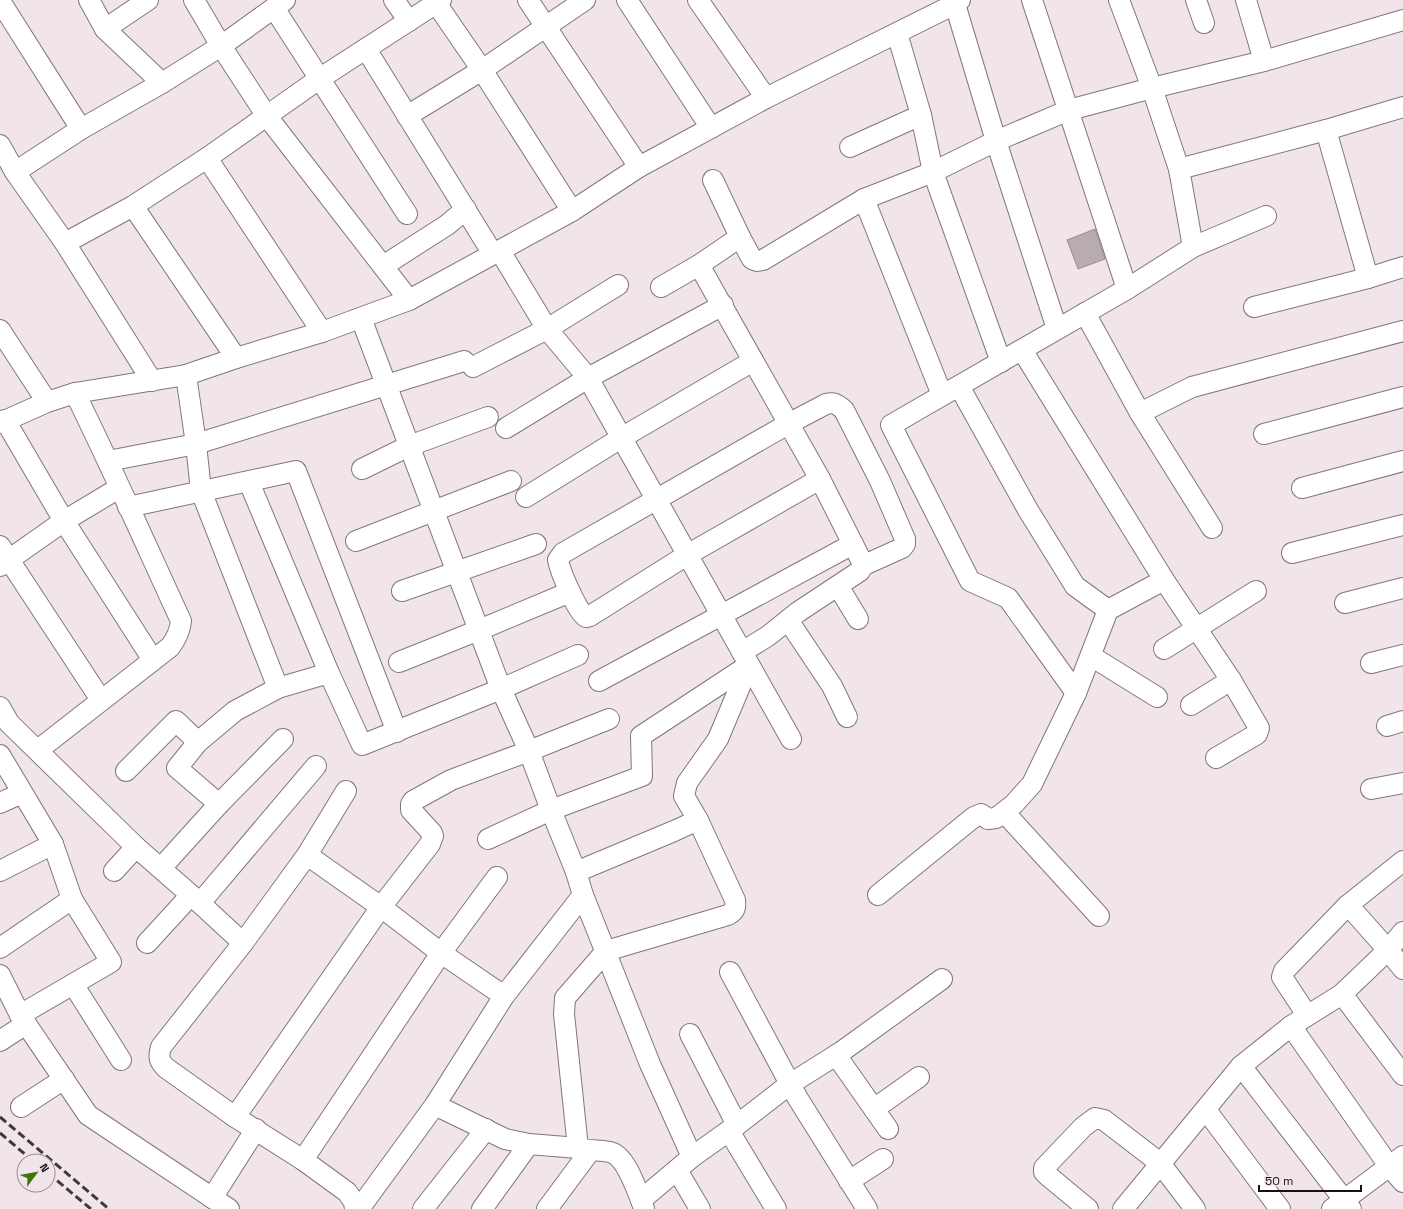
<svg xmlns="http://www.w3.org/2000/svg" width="1403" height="1209" font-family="'Space Grotesk',sans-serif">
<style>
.building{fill:#b8abb1;stroke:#998d93}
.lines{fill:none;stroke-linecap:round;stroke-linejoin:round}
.minor-casing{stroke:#82767d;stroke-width:22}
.minor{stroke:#fff;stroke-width:20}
.rail{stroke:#3e393c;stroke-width:3;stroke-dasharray:8 4;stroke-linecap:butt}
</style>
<rect width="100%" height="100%" fill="#f2e4eb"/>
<polygon class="building" points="1095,229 1105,259 1078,269 1067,240"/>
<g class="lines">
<defs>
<g id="minor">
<polyline points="89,0 105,29"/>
<polyline points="148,0 105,29 162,83"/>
<polyline points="194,0 221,46 266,115 409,300"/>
<polyline points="394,0 409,21"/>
<polyline points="528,0 639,167"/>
<polyline points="627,0 711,128"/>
<polyline points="698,0 766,98"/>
<polyline points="1032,0 1127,289"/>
<polyline points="1119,0 1152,88 1179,169 1193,247"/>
<polyline points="1196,0 1204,23"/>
<polyline points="1246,0 1264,61"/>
<polyline points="0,1 81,129"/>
<polyline points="436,3 482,70 572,211"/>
<polyline points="955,4 996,141 1057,329"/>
<polyline points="274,8 407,214"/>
<polyline points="897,33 921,115 933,172 1001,362"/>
<polyline points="366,49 493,254"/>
<polyline points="407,116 482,70 585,0"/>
<polyline points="1326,130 1368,278"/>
<polyline points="0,145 15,172"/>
<polyline points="850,147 921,115"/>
<polyline points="207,158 322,332"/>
<polyline points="1179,169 1326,130 1403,107"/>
<polyline points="864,199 942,395"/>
<polyline points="133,206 236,358"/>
<polyline points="740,237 752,259 757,261 763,260 864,199 933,172 996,141 1069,110 1152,88 1264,61 1403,20"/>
<polyline points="65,243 15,172 81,129 162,83 221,46 285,0"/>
<polyline points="500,251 547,329 588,378 791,739"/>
<polyline points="699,265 820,479 862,562 862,566 860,571 798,612 768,636 742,652"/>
<polyline points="383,266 447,225 466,209"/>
<polyline points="661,287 699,265 740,237 713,180"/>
<polyline points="1254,307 1368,278 1403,267"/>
<polyline points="1085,313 1140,413 1212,528"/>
<polyline points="361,318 501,689 529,751 551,810 576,872 583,895 650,1064 692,1157 641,1200 644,1209"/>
<polyline points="0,330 47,402"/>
<polyline points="1022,350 1164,580 1108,610 1076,693"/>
<polyline points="473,367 547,329 618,285"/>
<polyline points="186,375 196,444 201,491 278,688"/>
<polyline points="152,381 65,243 133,206 207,158 319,79 441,0"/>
<polyline points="959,386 1028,510 1075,586 1108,610"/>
<polyline points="1140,413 1192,387 1403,331"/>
<polyline points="5,420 64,521 153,660"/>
<polyline points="0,423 47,402 75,393 186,375 236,358 322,332 409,300 572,211 639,167 766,98 955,4 960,0"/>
<polyline points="506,428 588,378 723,305"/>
<polyline points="1264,434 1403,397"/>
<polyline points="108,461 196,444 464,361"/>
<polyline points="362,469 409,446 488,417"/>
<path d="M820,479L687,555L590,616L586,617C577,612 560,571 558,560L563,553L788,424L826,404C834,402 837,404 844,410L880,481L905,539V544L902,548L862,566"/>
<polyline points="249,482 329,673 362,745 501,689 578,655"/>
<polyline points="1302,488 1403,461"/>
<polyline points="526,497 621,438 753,361"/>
<polyline points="128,507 296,471 397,732"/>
<polyline points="356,541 511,481"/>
<polyline points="0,546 101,700"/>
<polyline points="1292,553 1403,525"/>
<polyline points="0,566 64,521 119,488"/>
<polyline points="1164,580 1231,680 1259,728 1257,734 1216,758"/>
<polyline points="838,586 858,619"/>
<polyline points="402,591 536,544"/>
<polyline points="1345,603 1403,588"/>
<polyline points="788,620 832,686 847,717"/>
<polyline points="1164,649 1256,591"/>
<polyline points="1091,656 1157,697"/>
<polyline points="399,662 479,630 570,592"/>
<polyline points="1371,663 1403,655"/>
<polyline points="599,681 853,544"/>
<polyline points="1191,705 1231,680"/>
<polyline points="0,707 9,723 136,847 191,895 243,943"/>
<polyline points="1387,726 1403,721"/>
<path d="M38,750L170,647C177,638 180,631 181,621C146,545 112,468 75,393"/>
<polyline points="0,755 53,844 72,899 111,962 20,1015"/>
<polyline points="126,771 176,721 198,742"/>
<polyline points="1371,789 1403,783"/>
<path d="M346,791L307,855L243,943L161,1047C158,1057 159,1061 166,1068L235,1117L303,1160L347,1192L354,1202L355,1209"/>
<polyline points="0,803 22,793"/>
<polyline points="219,804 177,768 198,742 235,711 278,688 329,673"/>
<polyline points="1004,812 1099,916"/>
<polyline points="488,839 551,810 642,776 641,736 749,665"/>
<polyline points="307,855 381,907 441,953 504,996"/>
<polyline points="161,868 219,804 283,739"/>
<polyline points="0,871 53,844"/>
<polyline points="114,871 136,847"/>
<polyline points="576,872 674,831 698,820 684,796 687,783 718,739 749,665"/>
<polyline points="878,895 974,817 981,814 988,819 996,818 1004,812 1014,804 1032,784 1076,693 1008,598 970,581 891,425 1127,289 1193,247 1266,216"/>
<polyline points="200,903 316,766"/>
<polyline points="1348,905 1388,950 1403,969"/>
<polyline points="147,943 191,895"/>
<polyline points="0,948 72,899"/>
<polyline points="730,972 797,1097 867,1209"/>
<polyline points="0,975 20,1015 88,1115 229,1209"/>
<polyline points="73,984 121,1060"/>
<polyline points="1342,994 1403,1075"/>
<polyline points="1307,1015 1282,977 1284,971 1348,905 1403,861"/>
<polyline points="1291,1026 1389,1166 1403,1182"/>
<polyline points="690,1034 737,1125"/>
<polyline points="0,1041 26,1024"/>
<polyline points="836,1055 888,1129"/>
<polyline points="1241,1066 1351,1209"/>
<polyline points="435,1105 505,1139 529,1144 578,1148"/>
<polyline points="21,1107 64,1079"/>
<polyline points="874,1109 919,1077"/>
<polyline points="1206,1110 1280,1209"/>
<polyline points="235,1117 381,907 430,844 433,836 432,833 411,810 411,804 413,801 451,780 529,751 609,719"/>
<polyline points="729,1131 776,1209"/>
<polyline points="692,1157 737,1125 790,1084 841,1052 942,979"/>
<polyline points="303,1160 441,953 497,877"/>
<polyline points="677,1170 700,1209"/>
<polyline points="849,1181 883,1159"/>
<polyline points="212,1198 256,1129"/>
<path d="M641,1200C635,1186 626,1156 610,1152C600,1150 589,1151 578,1148L564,1014L565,998L606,951L728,915C735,911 736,908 735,900L698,820"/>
<polyline points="359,1209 435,1105 504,996 583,895"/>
<polyline points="423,1209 486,1129"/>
<polyline points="482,1209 529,1144"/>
<polyline points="547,1209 590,1151"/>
<polyline points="1088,1209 1047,1175 1044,1172 1044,1168 1083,1127 1095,1118 1104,1120 1160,1163 1195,1209"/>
<polyline points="1123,1209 1241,1066 1291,1026 1342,994 1388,950 1403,932"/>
<polyline points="1332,1209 1403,1156"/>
</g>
</defs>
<use href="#minor" class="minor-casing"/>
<use href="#minor" class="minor"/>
<g class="rail">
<polyline points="0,1117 109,1209"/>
<polyline points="0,1133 33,1161"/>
<polyline points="48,1173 91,1209"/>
</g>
</g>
<g transform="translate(36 1173) rotate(58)"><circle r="19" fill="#f2e4eb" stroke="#9a9095"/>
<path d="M0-3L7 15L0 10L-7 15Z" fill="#3f7605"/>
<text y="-6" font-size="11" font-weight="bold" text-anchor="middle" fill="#161214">N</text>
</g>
<path d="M1259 1185v6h102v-6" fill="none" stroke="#161214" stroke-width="2"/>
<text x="1265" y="1185" font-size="12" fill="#161214" stroke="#f2e4eb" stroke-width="3" paint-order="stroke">50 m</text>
</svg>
